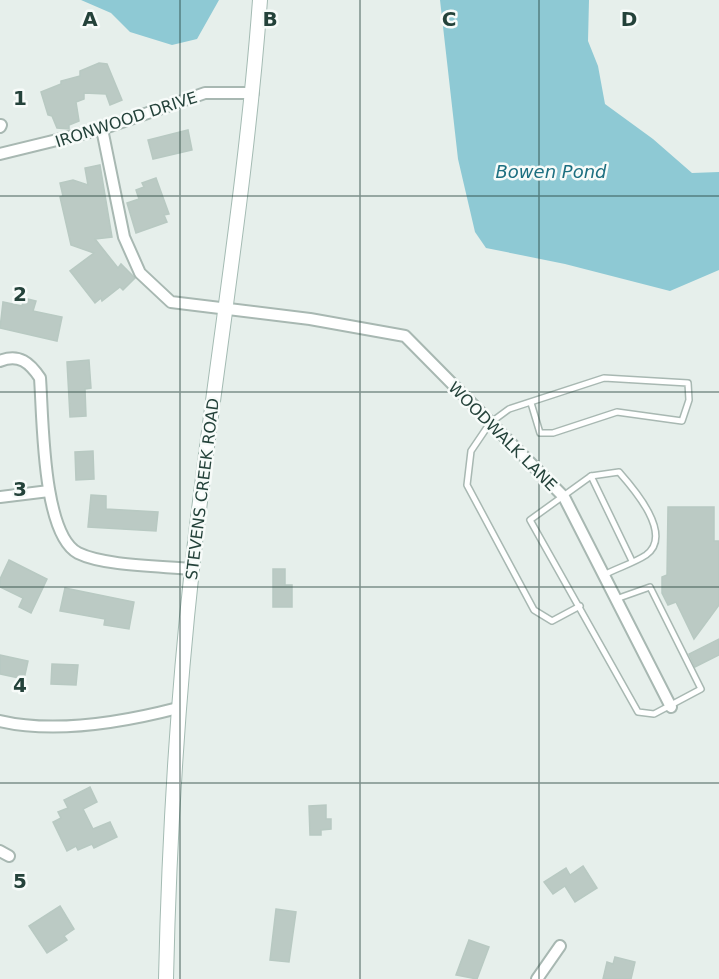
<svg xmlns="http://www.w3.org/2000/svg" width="719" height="979" font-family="'DejaVu Sans',sans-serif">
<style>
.water{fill:#8ec9d4}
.building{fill:#bbcac4;stroke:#b8c9c2;stroke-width:1.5}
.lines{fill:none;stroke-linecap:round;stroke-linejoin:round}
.lane-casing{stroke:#a8b8b2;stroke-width:8}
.street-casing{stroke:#a8b8b2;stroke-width:14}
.secondary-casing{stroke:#a4bbb3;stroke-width:16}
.lane{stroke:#fff;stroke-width:5}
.street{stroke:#fff;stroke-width:10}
.secondary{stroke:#fff;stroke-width:14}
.grid{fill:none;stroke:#24423a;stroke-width:1.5;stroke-opacity:0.55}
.labels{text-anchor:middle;stroke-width:5;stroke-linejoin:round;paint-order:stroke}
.street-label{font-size:16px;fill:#24423a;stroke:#f7fbf9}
.water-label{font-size:18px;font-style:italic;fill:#1c6f80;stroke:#f7fbf9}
.grid-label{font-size:20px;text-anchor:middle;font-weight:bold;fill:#24423a;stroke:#f7fbf9;stroke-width:5;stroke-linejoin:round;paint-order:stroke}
</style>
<rect width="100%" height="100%" fill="#e6efeb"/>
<g class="water">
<polygon points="81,0 219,0 197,39 172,45 130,32 111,13"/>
<polygon points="440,0 589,0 588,41 598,66 605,104 653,139 692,173 719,172 719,270 670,291 565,264 486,248 475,232 458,159"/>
</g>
<g class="building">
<polygon points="99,63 107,64 122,100 110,105 106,94 84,93 84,99 76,102 79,121 69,125 69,129 57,128 52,116 48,115 41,92 61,84 61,81 80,76 80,71"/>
<polygon points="188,130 192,150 153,159 148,140"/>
<polygon points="100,165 112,237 95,239 118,268 121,264 135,278 123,290 120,287 102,301 101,298 95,303 70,271 94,253 71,245 60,197 63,196 60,183 73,180 88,185 85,168"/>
<polygon points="156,178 169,214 164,215 167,222 136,233 127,203 139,199 136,190 144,187 142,183"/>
<polygon points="24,298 36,301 33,311 62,317 57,341 0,328 3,302 22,306"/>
<polygon points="89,360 91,388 85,389 86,416 70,417 67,362"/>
<polygon points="93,451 94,479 76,480 75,452"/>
<polygon points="91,495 106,496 106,509 158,512 156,531 88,527"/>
<polygon points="668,507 714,507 714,541 719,541 719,605 694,639 676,602 668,605 662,593 662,577 667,575"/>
<polygon points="9,560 47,579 31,613 19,607 23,598 0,587 0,579"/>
<polygon points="273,569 285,569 285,585 292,585 292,607 273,607"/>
<polygon points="65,588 134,602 129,629 104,625 105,619 60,611"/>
<polygon points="719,639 719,655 695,667 689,654"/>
<polygon points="0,655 28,661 24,679 0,674"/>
<polygon points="52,664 78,665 76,685 51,684"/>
<polygon points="90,787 97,802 83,809 93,829 110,822 117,837 94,848 92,844 78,850 76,846 67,851 53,822 61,818 58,812 68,808 64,800"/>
<polygon points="326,805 326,819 331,819 331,829 321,830 321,835 310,835 309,806"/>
<polygon points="583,866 597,888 575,902 565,886 553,894 544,882 566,868 570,875"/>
<polygon points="60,906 74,929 64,936 67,940 47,953 29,926"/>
<polygon points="276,909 296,912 289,962 270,960"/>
<polygon points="469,940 489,947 477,979 456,975"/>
<polygon points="615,957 635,962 631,979 603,979 607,962 613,964"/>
</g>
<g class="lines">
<defs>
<g id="lane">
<polyline points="531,403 540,433 553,433 617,412 682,421 689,400 688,383 604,378 509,409 490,423 471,451 467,485 534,610 552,621 580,606"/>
<polyline points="591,476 632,561"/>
<path d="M604,575C617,568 634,563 646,555C674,535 634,489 619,472L591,476L530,520L638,712L654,714L701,689L650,587L616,599"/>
</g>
<g id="street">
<polyline points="0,127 1,125"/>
<polyline points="102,129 124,237 140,273 171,302 310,319 405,336 564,497 671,707"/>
<polyline points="0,154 102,129 205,93 253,93"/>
<path d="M0,361C19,353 30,363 40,378C43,417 42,534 78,553C104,566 161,566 192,569"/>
<polyline points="0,497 49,491"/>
<path d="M0,721C55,734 124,722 178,708"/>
<polyline points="0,851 9,856"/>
<polyline points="537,979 560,946"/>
</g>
<path id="secondary" d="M166,979C169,842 177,705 192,569C213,379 246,191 260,0"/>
</defs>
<use href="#lane" class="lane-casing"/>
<use href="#street" class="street-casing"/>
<use href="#secondary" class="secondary-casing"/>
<use href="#lane" class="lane"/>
<use href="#street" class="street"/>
<use href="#secondary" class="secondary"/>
</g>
<path class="grid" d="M180,0V979M360,0V979M539,0V979M0,196H719M0,392H719M0,587H719M0,783H719"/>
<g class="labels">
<g class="street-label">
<text transform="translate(126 119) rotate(-18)" y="6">IRONWOOD DRIVE</text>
<text transform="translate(503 436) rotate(45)" y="6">WOODWALK LANE</text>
<text transform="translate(202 489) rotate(-83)" y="6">STEVENS CREEK ROAD</text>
</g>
<g class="water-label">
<text x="551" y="178">Bowen Pond</text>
</g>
</g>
<g class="grid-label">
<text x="90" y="26">A</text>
<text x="270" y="26">B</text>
<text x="449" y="26">C</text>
<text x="629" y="26">D</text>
<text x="20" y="105">1</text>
<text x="20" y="301">2</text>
<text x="20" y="496">3</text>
<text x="20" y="692">4</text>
<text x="20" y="888">5</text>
</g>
</svg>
